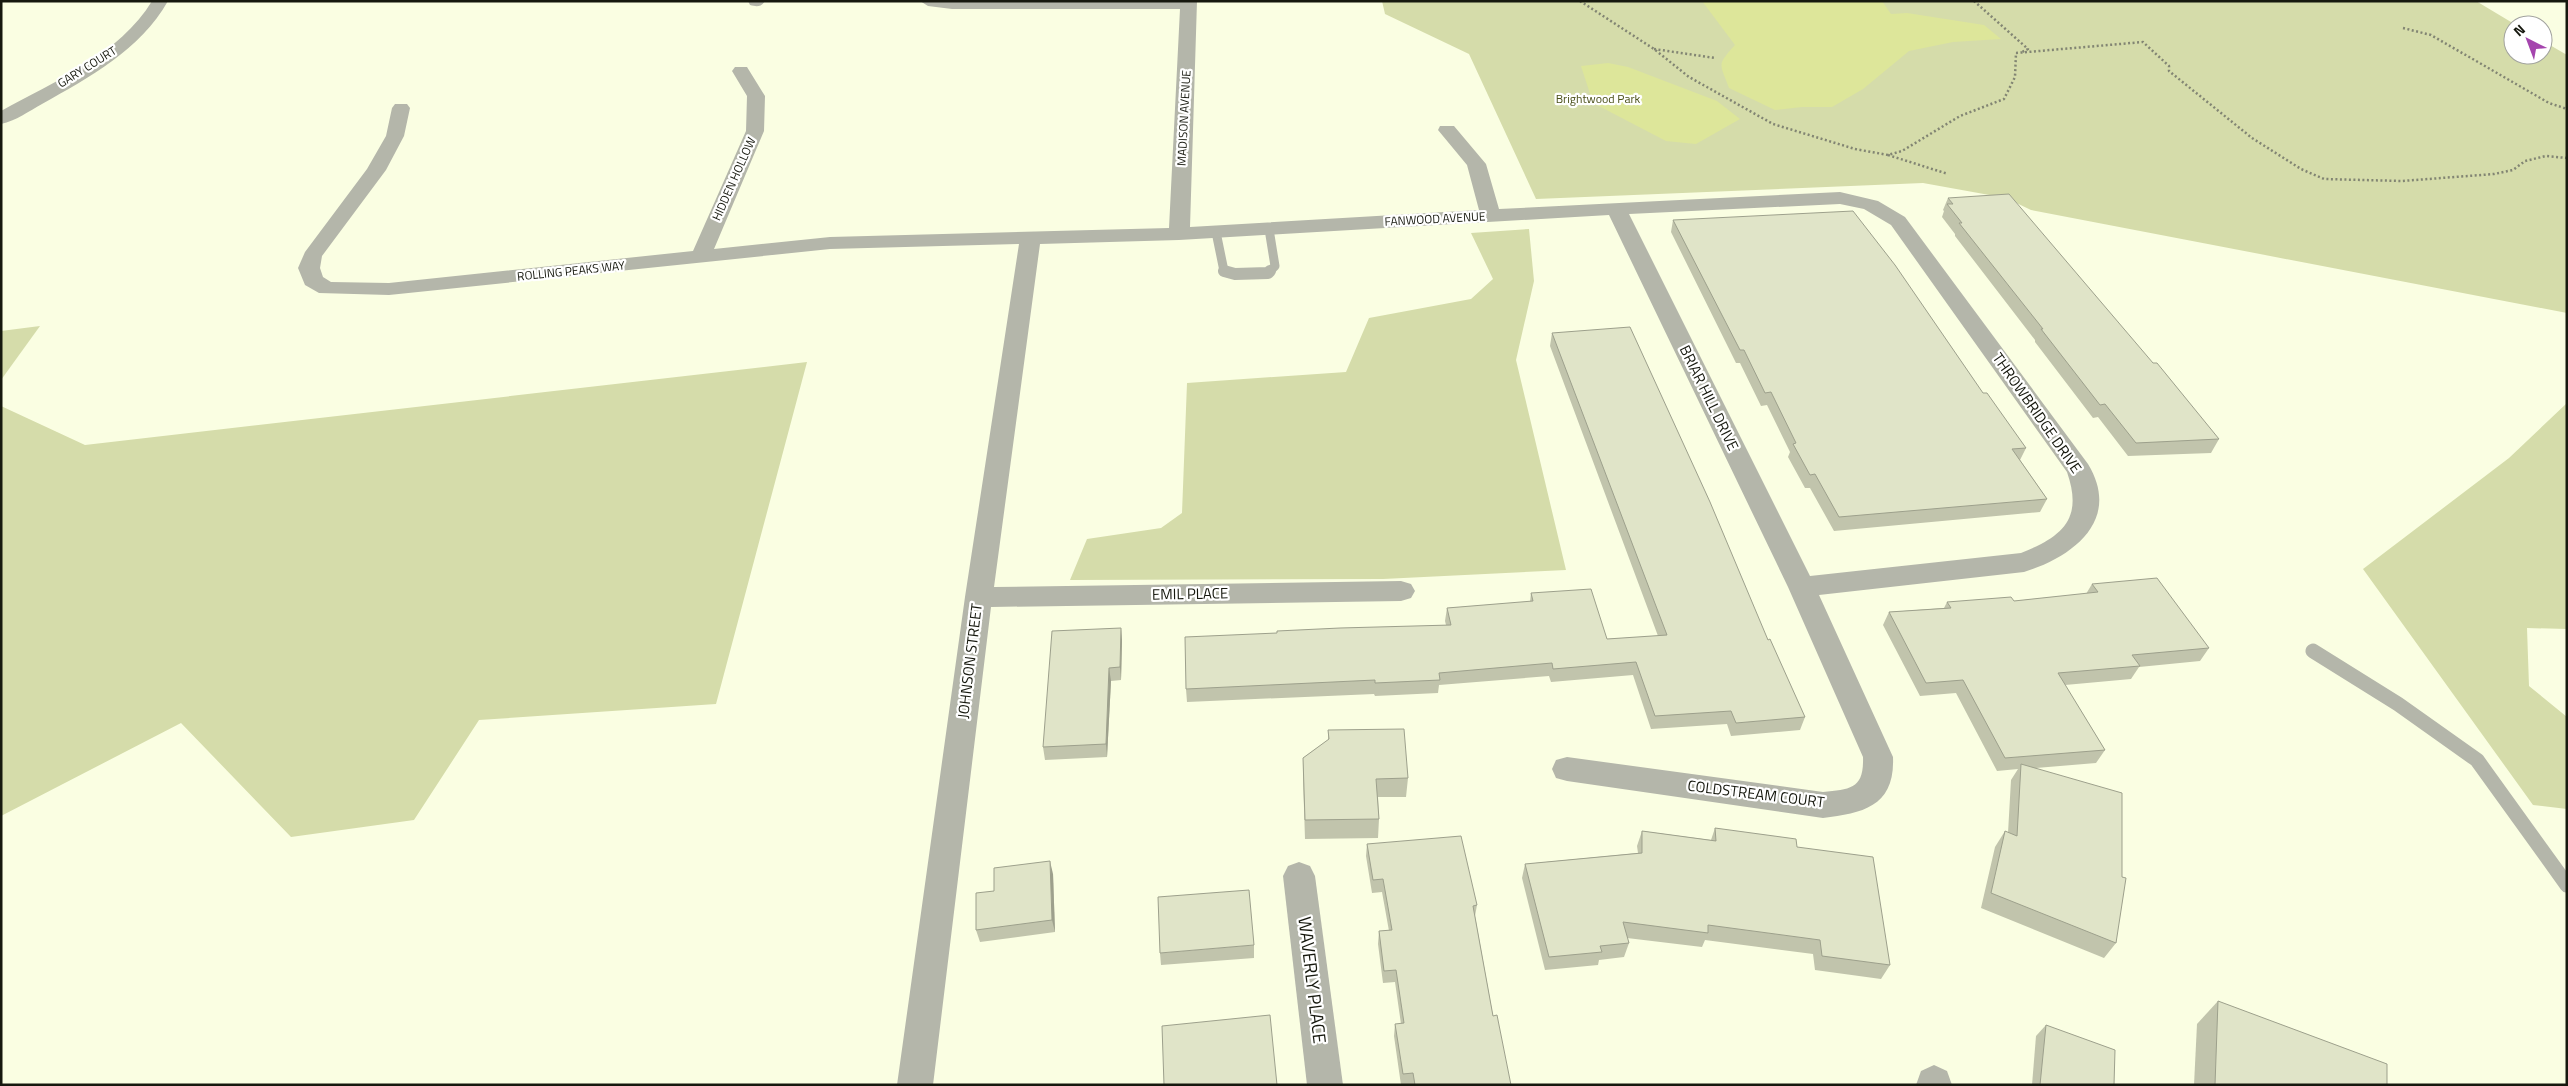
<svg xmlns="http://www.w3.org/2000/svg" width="2568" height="1086" font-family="'Titillium Web',sans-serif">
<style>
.green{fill:#d5dcaa}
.water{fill:#dde69a}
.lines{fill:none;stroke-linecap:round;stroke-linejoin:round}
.path{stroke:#828573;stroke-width:2.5;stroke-dasharray:2 2.5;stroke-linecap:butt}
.lane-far2{stroke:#b4b6aa;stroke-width:9}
.lane-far1{stroke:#b4b6aa;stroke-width:12}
.lane{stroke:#b4b6aa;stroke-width:15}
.street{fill:#b4b6aa;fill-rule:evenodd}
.wall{fill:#c1c4ac}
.shaded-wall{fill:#9da08c}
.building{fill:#e0e4c8;stroke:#9da08c}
.labels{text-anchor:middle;stroke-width:4.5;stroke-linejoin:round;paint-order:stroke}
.far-street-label{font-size:12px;fill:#16180e;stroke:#fff}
.far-park-label{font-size:12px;fill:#4b501a;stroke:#fff}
.street-label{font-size:15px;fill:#16180e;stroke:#fff}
.near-street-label{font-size:18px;fill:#16180e;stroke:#fff}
</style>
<rect width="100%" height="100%" fill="#fafee2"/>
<g class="green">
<polygon points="1382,1 2476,1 2516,25 2513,25 2513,55 2543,55 2543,41 2567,55 2567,313 2031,210 2006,198 1923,183 1536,199 1469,54 1385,14"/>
<polygon points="1529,229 1534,281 1516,360 1566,570 1383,579 1070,580 1087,539 1161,528 1182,513 1187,383 1346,372 1369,318 1471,299 1493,279 1471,233"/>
<polygon points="40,326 1,380 1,331"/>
<polygon points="807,362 716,704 479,720 414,820 291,837 181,723 1,816 1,406 85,445"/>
<polygon points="2567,403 2567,629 2527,628 2529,686 2567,717 2567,809 2533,805 2363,569 2509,458"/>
</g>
<g class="water">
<path d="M1702,1H1882L1891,14L1907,13L1984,25L2001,39L1953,42L1909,51L1863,89L1832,107H1802L1775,110L1729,88C1720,63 1716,66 1735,45Z"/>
<polygon points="1608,63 1628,67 1717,101 1740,119 1696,144 1666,141 1593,103 1581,66"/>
</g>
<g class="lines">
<g class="path">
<polyline points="1580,1 1654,49 1689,77 1773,124 1855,149 1888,155 1902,151 1960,116 2004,99 2015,77 2016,53"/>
<polyline points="1974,1 2028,49 2022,52"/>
<polyline points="2403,28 2431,35 2549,103 2567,109"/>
<polyline points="1654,49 1715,58"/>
<polyline points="2016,53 2143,42 2169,66 2169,71 2252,138 2301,169 2324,179 2402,181 2494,174 2513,170 2525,161 2546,156 2567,158"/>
<polyline points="1888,155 1948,174"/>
</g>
<g class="lane-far2">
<polyline points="1269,229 1275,266 1269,272"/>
<polyline points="1216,232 1224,271 1227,272"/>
</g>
<polyline class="lane-far1" points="1224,271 1235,274 1268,273 1270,271"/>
<polyline class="lane" points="2313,651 2398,704 2477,760 2567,885"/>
<g class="street">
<path d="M152,1H168C140,50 90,77 42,104C29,111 16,121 1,124V111C54,82 120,54 152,1Z"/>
<path d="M748,1H765C761,7 757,7 750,5Z"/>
<path d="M920,1H1197L1190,227L1479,210L1467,165L1438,130L1440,126H1454L1486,164L1499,209L1840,192L1878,201L1905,217L2088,464C2122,520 2073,557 2024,572L1819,595L1893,757C1895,806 1864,813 1823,818L1567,781L1556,778L1552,769L1556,760L1567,757L1823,792C1851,789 1864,789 1863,757L1788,587L1609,215L1179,240L1040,244L994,587L1401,581L1411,584L1415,591L1411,598L1401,601L991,607L933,1085H897L965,597L1019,244L830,249L389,295L319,293L305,285L298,268L305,252L367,169L386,136L392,108L395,104H407L410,108L404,136L386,170L322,256L320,268L323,277L331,282L389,283L693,251L746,131L747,96L732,71L735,67H747L765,96L764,131L714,249L830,237L1169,228L1180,9H952L928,6ZM1840,204L1864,209L1891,225L2067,472C2083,518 2064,536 2021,553L1810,576L1629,214Z"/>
<polygon points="1299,862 1310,866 1315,876 1343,1085 1307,1085 1283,876 1288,866"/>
<polygon points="1934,1065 1947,1071 1952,1085 1916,1085 1921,1071"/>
</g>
</g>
<g class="wall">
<polygon points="1948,198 2219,439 2211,453 2128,456 2098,417 2093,418 2035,342 2035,340 1955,236 1955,234 1942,217 1944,211 1943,210"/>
<polygon points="1673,220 1983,393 2026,448 2020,460 2047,499 2040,512 1834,531 1810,488 1805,488 1788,457 1790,452 1767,405 1761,406 1740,363 1736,363 1671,232"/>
<polygon points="1552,333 1768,640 1805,717 1800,730 1731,736 1727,724 1651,729 1633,675 1551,682 1549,676 1439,685 1438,693 1375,696 1374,694 1187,702 1186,689 1277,633 1446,625 1445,621 1447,608 1530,602 1531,593 1607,639 1658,636 1550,346"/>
<polygon points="2092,584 2209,648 2200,661 2139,667 2131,679 2065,685 2105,750 2096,763 2036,768 2116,943 2104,958 1981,908 1995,847 2005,831 2008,833 2011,780 2018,769 1997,771 1956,693 1920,696 1883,625 1889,612 1944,608 1947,602 2014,601 2086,594"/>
<polygon points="1121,628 1122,641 1121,680 1111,681 1107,757 1045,760 1043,747"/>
<polygon points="1328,730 1408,778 1406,797 1378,797 1379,819 1378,838 1305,839 1303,777 1303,758 1328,740"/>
<polygon points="1715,828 1797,847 1890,965 1881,979 1815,970 1813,954 1705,940 1702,947 1627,938 1629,943 1624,957 1599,960 1598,965 1545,970 1522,878 1525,864 1638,853 1637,846 1642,831 1711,840"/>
<polygon points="1367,844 1477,905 1475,916 1493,1016 1511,1085 1401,1085 1394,1036 1395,1024 1401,1024 1395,982 1383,983 1378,944 1379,931 1389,931 1382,892 1372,893 1366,856"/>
<polygon points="1053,874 1055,932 980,942 976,930 994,891"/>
<polygon points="1254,945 1254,958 1161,965 1160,953"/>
<polygon points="2218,1001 2387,1085 2194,1085 2197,1024"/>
<polygon points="2046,1025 2114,1085 2032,1085 2036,1036"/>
</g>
<g class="shaded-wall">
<polygon points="1121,628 1122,641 1121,680 1120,667"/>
<polygon points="1109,668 1111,681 1107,757 1106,744"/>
<polygon points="1050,861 1053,874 1055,932 1052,920"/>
</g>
<g class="building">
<polygon points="2009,194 2153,363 2157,363 2219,439 2136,443 2105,404 2100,405 2041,329 2043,329 1959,223 1962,223 1947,204 1953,204 1948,198"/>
<polygon points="1853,211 1895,265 1983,393 1987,393 2026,448 2012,449 2047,499 1839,517 1815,474 1810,475 1793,444 1796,443 1771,392 1765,393 1744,350 1740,350 1673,220"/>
<polygon points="1630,327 1710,502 1768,640 1770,639 1805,717 1736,723 1731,711 1655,716 1636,662 1553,669 1552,663 1439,673 1440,680 1375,683 1375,680 1186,689 1185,637 1277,633 1277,631 1340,628 1451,625 1447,608 1533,601 1531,593 1591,589 1607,639 1667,635 1552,333"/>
<polygon points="2157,578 2209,648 2132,655 2140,666 2058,673 2105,750 2005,758 1963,680 1926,683 1889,612 1951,608 1947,602 2011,597 2014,601 2098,592 2092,584"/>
<polygon points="1121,628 1120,667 1109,668 1106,744 1043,747 1052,631"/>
<polygon points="1404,729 1408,778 1376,779 1379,819 1305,820 1303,758 1329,739 1328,730"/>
<polygon points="2021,764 2122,793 2122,877 2126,878 2116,943 1991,893 2005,831 2017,836"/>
<polygon points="1715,828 1796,839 1797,847 1873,857 1890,965 1822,956 1820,940 1708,925 1708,933 1623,922 1629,943 1600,946 1602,952 1549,957 1525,864 1642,853 1642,831 1716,841"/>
<polygon points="1461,836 1477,905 1473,906 1493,1016 1497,1015 1511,1085 1415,1085 1413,1073 1403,1074 1395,1024 1404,1023 1396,970 1384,971 1379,931 1392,930 1383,879 1373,880 1367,844"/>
<polygon points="1050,861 1052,920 976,930 976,893 994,891 994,868"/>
<polygon points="1249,890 1254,945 1160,953 1158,897"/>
<polygon points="2218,1001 2387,1064 2387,1085 2215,1085"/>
<polygon points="1270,1015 1277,1085 1164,1085 1162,1026"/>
<polygon points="2046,1025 2115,1050 2114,1085 2040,1085"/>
</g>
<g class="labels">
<g class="far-street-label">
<text transform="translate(87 67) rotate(-32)" y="4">GARY COURT</text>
<text transform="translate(1184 118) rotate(-87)" y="4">MADISON AVENUE</text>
<text transform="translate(734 179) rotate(-66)" y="4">HIDDEN HOLLOW</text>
<text transform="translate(1435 219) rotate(-3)" y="4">FANWOOD AVENUE</text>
<text transform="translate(571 271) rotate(-6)" y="4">ROLLING PEAKS WAY</text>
</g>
<g class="far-park-label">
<text x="1598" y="103">Brightwood Park</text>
</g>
<g class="street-label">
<text transform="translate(1709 398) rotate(64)" y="5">BRIAR HILL DRIVE</text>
<text transform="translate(2037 413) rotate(55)" y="5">THROWBRIDGE DRIVE</text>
<text transform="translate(1190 594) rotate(-1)" y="5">EMIL PLACE</text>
<text transform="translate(970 661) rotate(-83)" y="5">JOHNSON STREET</text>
<text transform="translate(1756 794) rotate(7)" y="5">COLDSTREAM COURT</text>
</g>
<g class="near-street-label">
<text transform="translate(1312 980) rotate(83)" y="6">WAVERLY PLACE</text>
</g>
</g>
<rect width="2568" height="1086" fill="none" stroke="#16180e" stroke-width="5"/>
<g transform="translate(2528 40) rotate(318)"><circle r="24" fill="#ffffff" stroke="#a2a39f"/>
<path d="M0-4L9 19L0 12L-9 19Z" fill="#a545ae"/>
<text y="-8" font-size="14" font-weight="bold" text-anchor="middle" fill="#16180e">N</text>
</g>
</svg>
